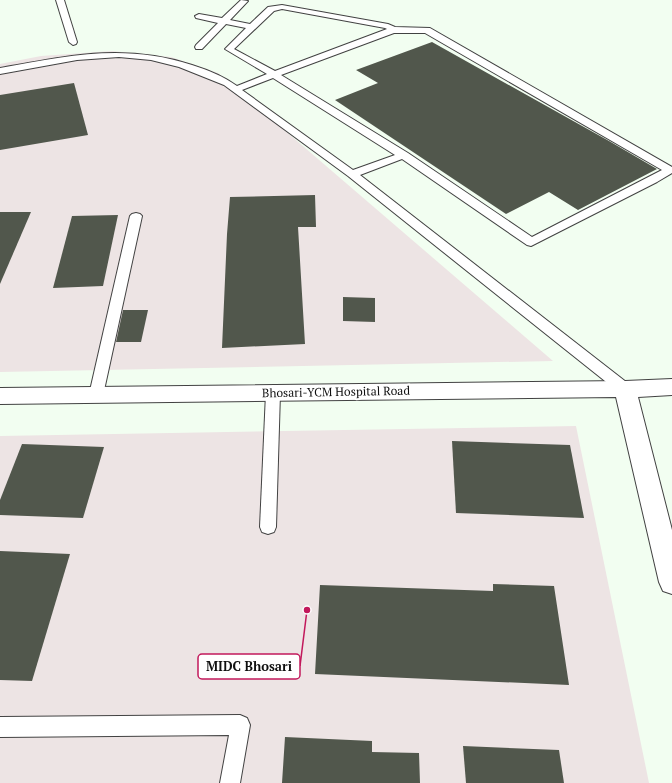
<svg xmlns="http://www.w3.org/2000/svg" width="672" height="783" font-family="'PT Serif',serif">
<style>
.industrial{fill:#ede4e4}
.building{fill:#51574c}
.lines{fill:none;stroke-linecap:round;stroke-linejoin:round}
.service-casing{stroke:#424242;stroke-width:2}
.tertiary-casing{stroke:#424242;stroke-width:2}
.service{fill:#fff;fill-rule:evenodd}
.tertiary{fill:#fff;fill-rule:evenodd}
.labels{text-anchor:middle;stroke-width:4;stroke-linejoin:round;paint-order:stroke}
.street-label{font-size:12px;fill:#0f0f0f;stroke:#fff}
.leader{fill:none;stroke:#c2185b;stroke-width:1.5}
.callout-dot{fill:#c2185b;stroke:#fff;stroke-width:1.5}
.callout{fill:#fff;stroke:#c2185b;stroke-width:1.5}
.callout-label{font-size:13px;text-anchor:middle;font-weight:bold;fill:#0f0f0f}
</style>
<rect width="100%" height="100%" fill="#f2fef1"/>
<g class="industrial">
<polygon points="112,51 171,57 218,73 553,361 0,372 0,64 41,56"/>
<polygon points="576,426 649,783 0,783 0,436"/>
</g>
<g class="building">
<polygon points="432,42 609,141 657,169 578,210 549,192 506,214 335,100 378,83 356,70"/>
<polygon points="74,83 88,135 0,150 0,95"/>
<polygon points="315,195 316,227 298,227 305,344 222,348 227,234 230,197"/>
<polygon points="0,212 31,212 0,284"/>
<polygon points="118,215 103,286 53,288 72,216"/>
<polygon points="343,297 375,298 375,322 343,321"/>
<polygon points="123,310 148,310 141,342 116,342"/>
<polygon points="452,441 570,445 584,518 456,513"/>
<polygon points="22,444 104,447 83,518 0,515 0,500"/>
<polygon points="0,551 70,554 32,681 0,680"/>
<polygon points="493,584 554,586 569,685 315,674 320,585 493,591"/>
<polygon points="285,737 372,741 372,752 419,753 420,783 282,783"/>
<polygon points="463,746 559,750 564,783 466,783"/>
</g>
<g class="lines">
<defs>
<g id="service">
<polygon points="56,0 64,0 77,42 76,44 73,45 69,42"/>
<path d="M241,0L248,1L230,20L250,24L268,7L282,5L388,24L395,27L430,28L672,167V173L657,182L531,246L527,245L402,159L360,175L630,385L632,389L630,393L625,394L620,393L348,176L224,85L179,67L151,60L119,57L77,60L0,74V68C68,56 124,43 192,65C208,70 223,76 237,86L267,74L225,49L246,28L226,24L202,49H196L195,47L196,45L218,23L196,18L195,16L199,14L222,18ZM282,9L385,28L387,29L275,71L234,49L274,11ZM394,33H425L662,170L532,237L408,153L281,75ZM273,78L395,155L353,170L242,90Z"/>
<polygon points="136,213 140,214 142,216 103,395 101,399 96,400 91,399 89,395 130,216 132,214"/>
<polygon points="273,388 278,389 280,393 276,527 274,532 268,534 262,532 260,527 266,393 268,389"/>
<polygon points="240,715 247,718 250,725 240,783 220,783 229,735 0,737 0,717"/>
</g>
<polygon id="tertiary" points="672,379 672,395 638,397 672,530 672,594 663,591 659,582 616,397 0,404 0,388 625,381"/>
</defs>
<use href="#service" class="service-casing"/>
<use href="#tertiary" class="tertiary-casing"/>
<use href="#service" class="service"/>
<use href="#tertiary" class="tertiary"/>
</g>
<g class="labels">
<g class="street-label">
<text transform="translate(336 392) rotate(-1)" y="4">Bhosari-YCM Hospital Road</text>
</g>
</g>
<path class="leader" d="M307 610L300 666"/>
<circle class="callout-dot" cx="307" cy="610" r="4"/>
<rect class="callout" x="198" y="654" width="102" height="25" rx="4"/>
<g class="callout-label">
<text x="249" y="671">MIDC Bhosari</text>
</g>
</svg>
